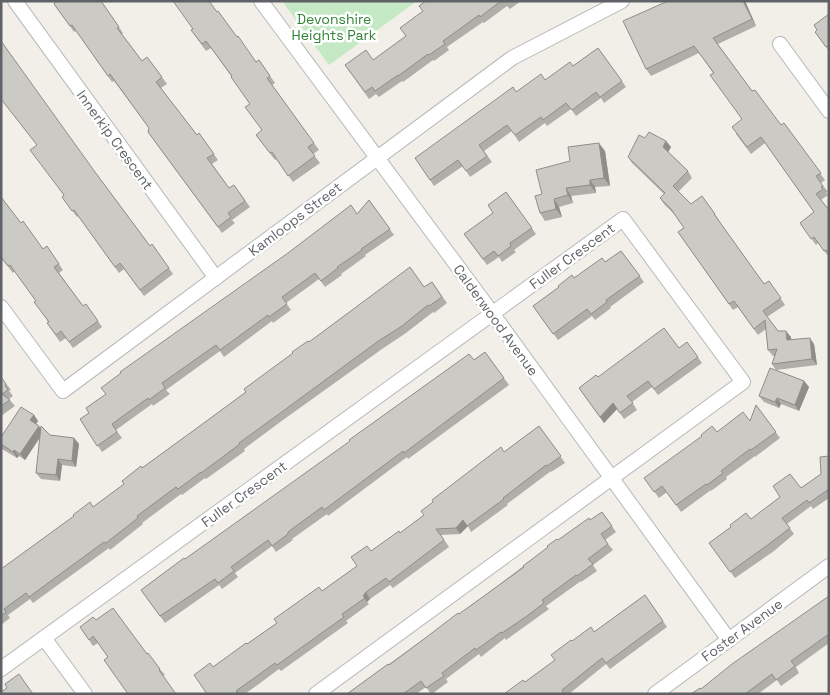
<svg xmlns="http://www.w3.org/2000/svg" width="830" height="695" font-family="'Space Grotesk',sans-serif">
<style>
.green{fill:#c5e8c5}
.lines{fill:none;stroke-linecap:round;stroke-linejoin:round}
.minor-casing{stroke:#b5b8bc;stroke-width:16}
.minor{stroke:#fff;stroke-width:14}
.wall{fill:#afaea9}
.shaded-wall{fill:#8f8d8a}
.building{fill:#cccac5;stroke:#8f8d8a}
.labels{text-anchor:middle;stroke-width:5;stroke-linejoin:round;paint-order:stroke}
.park-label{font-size:14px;fill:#348238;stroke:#fff}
.street-label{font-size:14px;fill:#5f6368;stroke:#fff}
</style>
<rect width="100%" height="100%" fill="#f1efe8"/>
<polygon class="green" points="282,1 417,1 329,65"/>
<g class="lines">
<defs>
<g id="minor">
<polyline points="15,1 216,278"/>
<polyline points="261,1 481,298 729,640"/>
<polyline points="780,44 829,111"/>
<polyline points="1,307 63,391 512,58 622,1"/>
<polyline points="44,638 85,694"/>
<polyline points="1,669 623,219 743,382 316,694"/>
<polyline points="655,694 829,566"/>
</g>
</defs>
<use href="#minor" class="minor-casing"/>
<use href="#minor" class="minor"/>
</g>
<g class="wall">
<polygon points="101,1 123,33 122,34 142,61 147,57 167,84 161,88 197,135 199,133 218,160 212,164 229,188 234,185 250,207 232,220 235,223 222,233 148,132 149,128 114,81 112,82 76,31 74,32 54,4 55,3"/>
<polygon points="426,1 521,1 510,9 507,6 484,23 483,22 447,47 449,50 434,61 433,60 403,82 402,81 379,97 376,94 369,99 345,65 373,60 406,36 423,11"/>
<polygon points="668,1 745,1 756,26 718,44 752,91 781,125 784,123 825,180 821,183 828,192 826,193 828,195 821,200 829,210 829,257 818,243 816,245 800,223 814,212 765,143 751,154 736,134 742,119 713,73 699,53 651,76 646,69"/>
<polygon points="217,12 256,62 259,60 275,83 272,85 319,150 313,154 320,163 293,182 276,159 275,160 256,135 262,130 250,104 231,76 211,48 206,51 191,30"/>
<polygon points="829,14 829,51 815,32 817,30"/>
<polygon points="598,48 626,87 604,103 601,98 576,116 571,109 547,126 545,123 519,142 512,131 484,151 492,162 470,177 463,166 434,186 415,158 545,80 573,66"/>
<polygon points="645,138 666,141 671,147 668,152 688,171 692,178 678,192 691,204 702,196 719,220 719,221 764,284 769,281 785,305 767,317 778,331 791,337 791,340 814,344 817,365 776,370 804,381 809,387 799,411 781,404 779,408 764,402 759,396 776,370 772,364 775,356 773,356 768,350 766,329 758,335 738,307 733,310 678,232 684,228 675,215 664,204 660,198 664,194 632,163 628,157"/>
<polygon points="36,146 95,172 150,246 152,244 173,274 144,296 124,269 119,273 78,216 77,217 62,197 64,195"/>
<polygon points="605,151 610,186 595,187 596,193 571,196 573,203 559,207 562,217 545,221 540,213 542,194 570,161"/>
<polygon points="506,192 536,234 514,250 516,252 502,262 499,257 487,265 464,234 493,213"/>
<polygon points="369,200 394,235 365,255 366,256 341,274 342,275 325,287 319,279 286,303 291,310 273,323 272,321 224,357 220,351 166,390 170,394 153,406 152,404 116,430 122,438 102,452 80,419 89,413 106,394 357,214"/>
<polygon points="21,223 43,249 47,246 63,270 59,273 83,306 86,304 102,327 73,348 66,338 60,342 47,323 48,322 36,301 15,271 13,273 1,258"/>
<polygon points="621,251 644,282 610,307 611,308 595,320 592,316 558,340 533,306 574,278 605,262"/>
<polygon points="432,282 447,303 434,313 433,312 406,333 382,349 283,420 244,449 245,451 206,479 205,478 182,495 181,494 142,523 143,524 110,550 109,548 33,603 30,599 8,615 10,618 1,625 1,569 93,507 124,484 142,468 197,428 246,392 309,342 424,287"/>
<polygon points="687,342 702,363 658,395 652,387 632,402 637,410 624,419 617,409 604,423 579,388 598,377 679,348"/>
<polygon points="485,352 509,385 408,459 407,457 328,516 327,514 292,539 293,540 276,552 272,546 235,573 238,577 222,589 219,585 165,623 141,590"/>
<polygon points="1,377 11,390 9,391 13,396 9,399 15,406 1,416"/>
<polygon points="756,405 780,438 755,457 755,456 726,477 727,479 711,491 711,490 681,512 667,492 659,498 644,478 717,432 750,421"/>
<polygon points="34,415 38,421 36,424 41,429 50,435 74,438 79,444 76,467 62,465 60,481 41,479 36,473 40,437 25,460 19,456 17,458 2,449 1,447 1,437"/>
<polygon points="539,426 565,463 551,472 551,471 507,504 508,505 471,532 468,526 460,534 441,535 449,547 393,588 390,585 370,599 367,602 369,604 346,621 348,623 281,671 279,669 245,694 207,694 213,667 247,644 357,566 371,551 400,533 424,515 504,452"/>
<polygon points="829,456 829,498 813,509 811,506 787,524 794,534 774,551 735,578 709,543 751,519 801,488 821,474"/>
<polygon points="602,512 616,532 605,540 613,550 593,565 597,571 581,582 581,581 546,606 549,609 531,622 506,640 505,638 481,657 479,654 446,679 448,682 432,694 431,694 426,687 416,694 347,694 484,596 558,540 590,520"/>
<polygon points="645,595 667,627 610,669 606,664 569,694 504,694 525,682 555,661 572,641 594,632"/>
<polygon points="829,596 829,643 796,667 799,673 781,686 777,680 758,694 691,694 701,689"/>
<polygon points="96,620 147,654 165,675 163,676 108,657 98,643 93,646 80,627"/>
</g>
<g class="shaded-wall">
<polygon points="743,1 745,1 756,26 752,19"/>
<polygon points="666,141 671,147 667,154 663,147"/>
<polygon points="599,143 605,151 610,186 604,178"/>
<polygon points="590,180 595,187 596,193 590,185"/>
<polygon points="566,188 571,196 573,203 568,195"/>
<polygon points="554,199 559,207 562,217 556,209"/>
<polygon points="786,331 791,337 792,346 787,340"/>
<polygon points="810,338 814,344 817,365 812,359"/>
<polygon points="804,381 809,387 799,411 795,405"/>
<polygon points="777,398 781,404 779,408 775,402"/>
<polygon points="613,403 617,409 604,423 600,417"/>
<polygon points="34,415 38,421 34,427 30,420"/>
<polygon points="39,426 43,433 25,460 20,454"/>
<polygon points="74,438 79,444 76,467 72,461"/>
<polygon points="14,450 19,456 17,458 13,452"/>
<polygon points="58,459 62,465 60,481 56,475"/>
<polygon points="463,520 468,526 460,534 456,528"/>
<polygon points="366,592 370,599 367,602 363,596"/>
</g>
<g class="building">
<polygon points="54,1 101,1 119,27 117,28 142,61 147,57 162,77 156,82 197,135 199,133 214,154 207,158 229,188 234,185 245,201 228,213 231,217 218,227 148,132 149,128 110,74 108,76 72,25 70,26 54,4 55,2"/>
<polygon points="173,1 209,1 217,12 218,11 237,37 238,36 256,62 259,60 270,76 267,78 314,143 308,147 315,156 288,176 272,152 270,153 256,135 262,130 245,107 250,104 231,77 232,76 206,41 202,44 191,30 193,29"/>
<polygon points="426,1 501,1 480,17 479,15 443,41 445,44 429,55 428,54 398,76 398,75 375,91 372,87 365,92 345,65 366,50 373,60 406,36 400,28 423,11 419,6"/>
<polygon points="668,1 743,1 752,19 713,38 752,91 755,90 781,125 784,123 821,173 816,176 823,186 821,187 823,189 816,194 829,210 829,253 826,250 824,251 814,237 811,239 800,223 814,212 761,137 747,147 732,127 742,119 710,75 714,73 694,46 646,69 623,21"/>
<polygon points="829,14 829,45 826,47 815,32 817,30 814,25"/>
<polygon points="1,41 95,172 150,246 152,244 169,268 140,290 120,263 115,267 74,210 72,211 62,197 64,195 30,150 37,145 1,99"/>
<polygon points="598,48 622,81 600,97 596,92 572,110 566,103 543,120 541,117 515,135 507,125 479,145 487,156 466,171 458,160 430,180 415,158 513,87 516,92 541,74 545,80 570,62 573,66"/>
<polygon points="649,132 666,141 663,147 688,171 673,186 691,204 702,196 715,214 714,214 764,284 769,281 781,298 763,311 778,331 786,331 787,340 810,338 812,359 772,364 777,349 768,350 765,320 754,329 734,301 729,304 678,232 684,228 671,209 660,198 665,193 628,157 639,135 645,138"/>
<polygon points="599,143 604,178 590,180 590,185 566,188 568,195 554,199 556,209 540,213 535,196 542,194 536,170 570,161 568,147"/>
<polygon points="506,192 532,228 510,243 511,246 498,256 494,251 483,259 464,234 493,213 488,205"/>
<polygon points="1,197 21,223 23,221 43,249 47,246 59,264 54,267 83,306 86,304 98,321 69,342 61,331 56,335 47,323 49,322 34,302 36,301 10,265 8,266 1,257"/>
<polygon points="369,200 390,229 361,249 362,250 337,267 338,268 321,281 315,273 282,297 287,304 269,317 268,315 220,350 216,345 162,383 165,388 149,400 148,398 112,424 117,432 97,446 80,419 89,413 86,408 106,394 101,388 121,373 120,372 288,253 351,205 357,214"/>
<polygon points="621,251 640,276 606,300 607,302 591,314 587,309 553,334 533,306 559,287 558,286 572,275 574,278 602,258 605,262"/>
<polygon points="410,267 424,287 432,282 442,297 429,306 428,305 402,326 377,342 279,414 239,443 240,444 201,473 201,472 178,489 176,487 137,516 138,518 106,543 104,542 29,597 26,593 4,609 6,612 1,616 1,569 74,516 73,515 90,502 93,507 124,484 122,481 141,466 142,468 197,428 246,392 244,389 293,353 292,352 308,341 309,342"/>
<polygon points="664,328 679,348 687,342 698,357 654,389 648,381 627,396 633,403 620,413 613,403 600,417 579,388 596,375 598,377"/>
<polygon points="485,352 504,378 404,453 403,451 324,510 322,507 288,532 288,534 272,546 268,540 231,567 234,571 218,583 215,579 160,616 141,590 184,558 185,559 350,441 349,440 469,354 474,360"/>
<polygon points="770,368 804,381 795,405 777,398 775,402 759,396"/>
<polygon points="1,377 6,384 5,385 8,390 2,394 10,400 1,406"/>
<polygon points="756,405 776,432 751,450 750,449 721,471 723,473 707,485 706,484 676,505 662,486 654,492 644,478 702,436 701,435 712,426 717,432 743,412 750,421"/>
<polygon points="21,407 34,415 30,420 39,426 20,454 14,450 13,452 1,444 1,437"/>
<polygon points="41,426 50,435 74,438 72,461 58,459 56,475 36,473"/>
<polygon points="539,426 561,456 547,466 546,465 503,498 504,499 467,526 463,520 456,528 436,529 444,540 389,582 386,578 366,592 363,596 365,598 342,614 344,617 277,665 275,663 236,691 238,692 235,694 207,694 194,675 210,663 213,667 246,643 247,644 277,623 274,619 319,587 322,591 357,566 351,557 367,546 371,551 399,531 400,533 424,515 421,511 433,502 432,500 458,480 501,447 504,452"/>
<polygon points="829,456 829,489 809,503 807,500 782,518 790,528 769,544 730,572 709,543 731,527 730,525 746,513 751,519 780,497 773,486 790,474 801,488 821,474 820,457"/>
<polygon points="602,512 612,526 601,534 608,544 588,559 593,564 577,576 576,575 542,600 544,603 527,616 502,633 501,632 476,650 475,648 442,673 444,676 426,688 421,681 403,694 347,694 388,664 389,665 424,639 458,613 459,614 484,596 524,567 523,566 548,547 547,546 557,539 558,540 589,518 590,520"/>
<polygon points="645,595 663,621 606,663 602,658 562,690 563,692 561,694 504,694 523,680 525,682 555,660 551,655 571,640 572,641 591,627 594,632"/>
<polygon points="829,596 829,634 791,661 795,666 776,680 772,674 745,694 691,694 700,688 701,689 732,664"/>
<polygon points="113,608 147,654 148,653 160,669 159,670 176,694 128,694 104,660 108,657 93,636 89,640 80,627 93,617 96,620"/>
<polygon points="19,674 33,694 1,694 1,692 7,688 5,684"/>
</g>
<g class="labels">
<g class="park-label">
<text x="334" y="24">Devonshire<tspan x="334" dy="16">Heights Park</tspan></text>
</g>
<g class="street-label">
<text transform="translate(115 140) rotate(54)" y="5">Innerkip Crescent</text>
<text transform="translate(295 219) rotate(-37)" y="5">Kamloops Street</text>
<text transform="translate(572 256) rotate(-36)" y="5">Fuller Crescent</text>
<text transform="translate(496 320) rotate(54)" y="5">Calderwood Avenue</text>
<text transform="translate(244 494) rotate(-36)" y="5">Fuller Crescent</text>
<text transform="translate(742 630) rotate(-36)" y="5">Foster Avenue</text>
</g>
</g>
<rect width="830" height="695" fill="none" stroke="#5f6368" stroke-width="5"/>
</svg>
